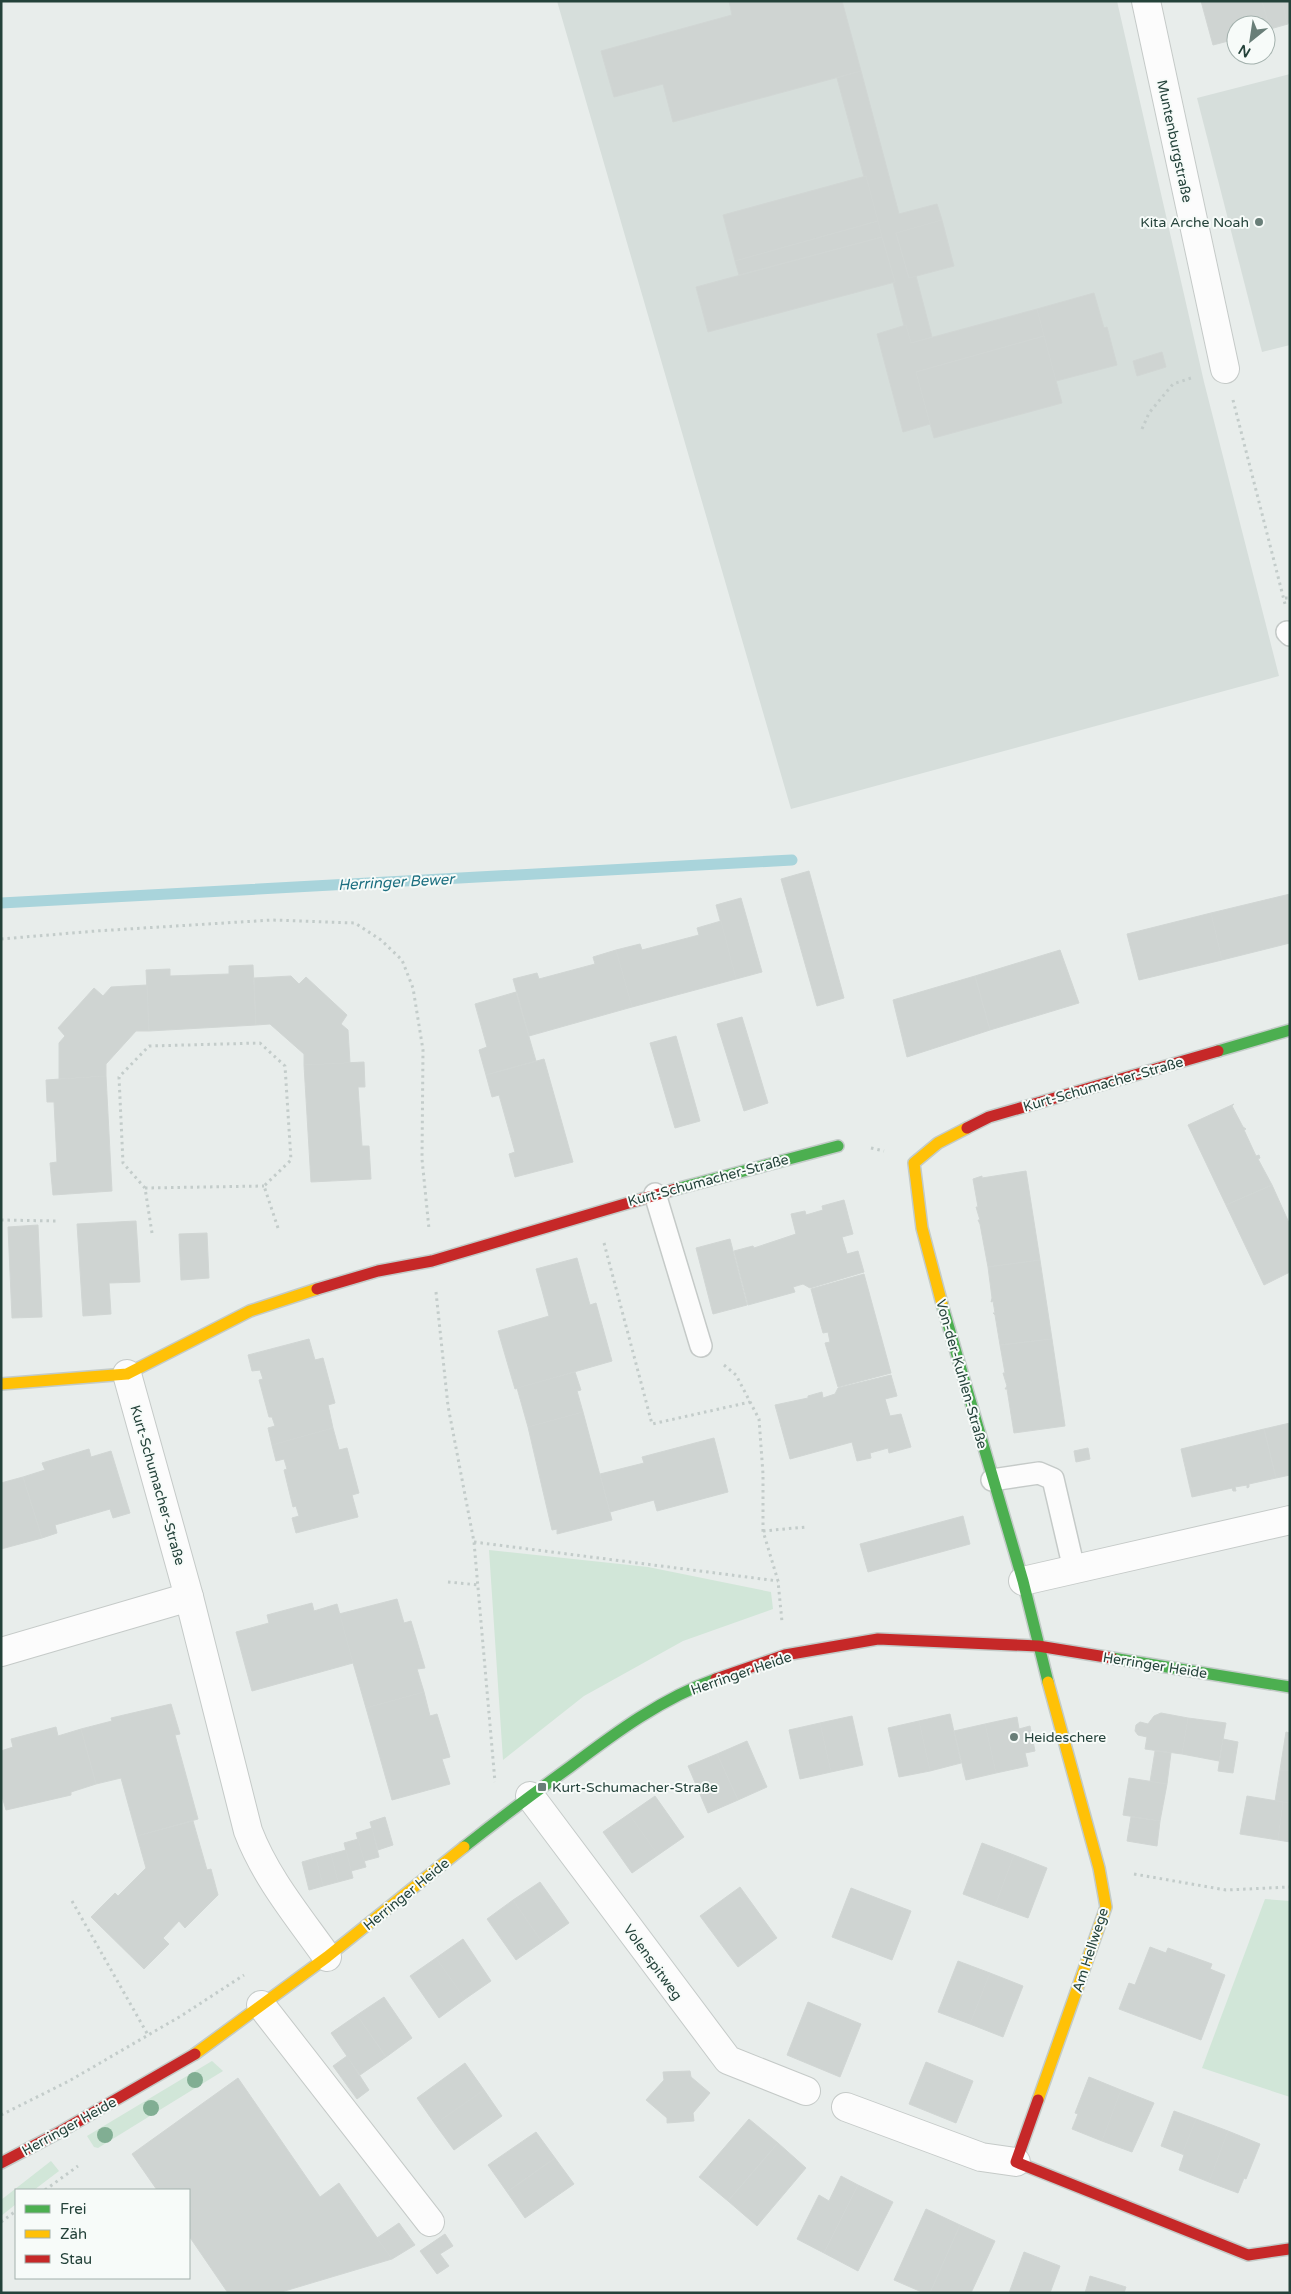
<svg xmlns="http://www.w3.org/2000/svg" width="1291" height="2294" font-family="'Varela Round',sans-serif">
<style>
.built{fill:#d6dedb}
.green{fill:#d1e6d8}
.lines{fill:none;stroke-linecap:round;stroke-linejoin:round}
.stream{stroke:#a9d4db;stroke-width:11}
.building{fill:#cfd4d2;stroke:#d1d6d4}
.lane-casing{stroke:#c5cac8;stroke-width:24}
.street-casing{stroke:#c5cac8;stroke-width:30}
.fast-casing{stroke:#c3cbc8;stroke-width:14}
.slow-casing{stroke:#c3cbc8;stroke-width:14}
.jam-casing{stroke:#c3cbc8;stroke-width:14}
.path{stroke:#c3ccca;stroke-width:3;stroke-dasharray:2.5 4;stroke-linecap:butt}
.lane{stroke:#fcfcfc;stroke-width:21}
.street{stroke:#fcfcfc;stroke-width:28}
.fast{stroke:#4caf50;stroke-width:11}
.slow{stroke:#ffc107;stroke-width:11}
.jam{stroke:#c62828;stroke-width:11}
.tree{fill:#81ae93}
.poi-dot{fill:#697e78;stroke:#f7fbf9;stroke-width:2}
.labels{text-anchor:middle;stroke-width:4;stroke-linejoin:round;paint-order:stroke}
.street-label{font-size:14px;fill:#24423a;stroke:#f7fbf9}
.poi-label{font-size:14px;fill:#24423a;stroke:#f7fbf9;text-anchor:start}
.water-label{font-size:15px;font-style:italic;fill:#1c6f80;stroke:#f7fbf9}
</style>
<rect width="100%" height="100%" fill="#e8edeb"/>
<g class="built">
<polygon points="557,1 1117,1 1204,382 1279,676 791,809"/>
<polygon points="1290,74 1290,345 1262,352 1197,98"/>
</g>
<g class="green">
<polygon points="489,1550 648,1567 771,1592 773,1609 683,1641 584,1696 503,1760"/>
<polygon points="1265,1899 1290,1901 1290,2097 1202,2068"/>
<polygon points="212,2061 223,2071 98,2148 94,2147 87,2136"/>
<polygon points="51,2161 59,2171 34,2190 16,2190 16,2204 1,2216 1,2200"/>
</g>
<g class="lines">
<polyline class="stream" points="1,903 792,860"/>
</g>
<g class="building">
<polygon points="729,1 842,1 861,71 673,122 663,84 614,97 601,51 732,15"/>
<polygon points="1201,1 1262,1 1270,29 1266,30 1266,25 1236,25 1236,39 1213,45"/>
<polygon points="1262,1 1282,1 1288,24 1270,29"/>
<polygon points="1282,1 1290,1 1290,23 1287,23"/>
<polygon points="861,71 899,214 937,204 942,220 896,233 909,278 916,276 932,337 911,343 906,325 904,326 866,176 864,177 837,78"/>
<polygon points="866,176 878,221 735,261 723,215"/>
<polygon points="942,220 954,266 909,278 896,233"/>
<polygon points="878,221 882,237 739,275 735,261"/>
<polygon points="882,237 895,282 708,332 696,287"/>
<polygon points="1094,293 1104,328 1107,327 1117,365 1056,381 1037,309"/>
<polygon points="1037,309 1044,336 916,372 930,424 903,432 877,334 906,325 911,343"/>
<polygon points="1044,336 1062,403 934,438 916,372"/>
<polygon points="1162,352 1166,367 1137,376 1133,361"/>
<polygon points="809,871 844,998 817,1006 781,879"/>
<polygon points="1290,894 1290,943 1222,960 1211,913"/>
<polygon points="741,898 762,972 736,979 716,905"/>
<polygon points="1211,913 1222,960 1139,980 1127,934"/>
<polygon points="721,921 736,979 632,1007 616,950 640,944 642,950 699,935 697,928"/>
<polygon points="616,950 632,1007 529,1036 513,979 537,973 539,979 595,964 593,957"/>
<polygon points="1060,950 1079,1003 990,1030 975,976"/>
<polygon points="253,965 256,1025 149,1031 146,970 170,969 170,976 229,974 229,966"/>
<polygon points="291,976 299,984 306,977 347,1015 341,1024 348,1030 350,1063 304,1065 304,1054 270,1024 256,1025 254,978"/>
<polygon points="975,976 990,1030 907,1057 893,1000"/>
<polygon points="147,985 149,1031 136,1031 106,1064 106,1076 59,1079 59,1043 65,1036 58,1028 94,988 103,996 111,987"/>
<polygon points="516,992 536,1061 486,1075 479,1050 487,1047 475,1004"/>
<polygon points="742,1017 768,1103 744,1111 717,1024"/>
<polygon points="676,1036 700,1121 675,1128 650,1043"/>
<polygon points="544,1059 573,1162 515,1177 509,1154 515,1152 499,1095 492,1097 486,1075"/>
<polygon points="364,1062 365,1087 358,1087 362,1146 369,1146 371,1179 311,1182 304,1065"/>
<polygon points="106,1076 112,1191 53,1195 50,1163 57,1162 54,1102 47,1102 46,1080"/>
<polygon points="1234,1104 1232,1106 1243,1127 1246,1129 1244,1130 1256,1156 1259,1155 1260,1158 1258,1159 1272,1185 1226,1205 1188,1125"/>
<polygon points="1026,1171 1040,1260 988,1267 980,1224 978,1220 980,1220 976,1207 978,1207 973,1179 982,1176 982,1178"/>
<polygon points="1272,1185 1290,1225 1290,1272 1264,1285 1226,1205"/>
<polygon points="844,1200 853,1234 842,1237 847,1254 858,1251 864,1272 810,1288 803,1284 793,1287 795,1292 748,1305 734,1251 753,1246 754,1248 796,1234 791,1214 805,1211 806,1215 823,1210 822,1206"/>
<polygon points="136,1221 140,1282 109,1283 111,1314 83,1316 77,1224"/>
<polygon points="38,1225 42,1317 12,1318 8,1227"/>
<polygon points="207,1233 209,1278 181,1280 179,1234"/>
<polygon points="730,1239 747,1305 713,1314 696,1248"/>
<polygon points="577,1258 590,1305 596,1303 612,1361 515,1389 498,1331 549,1316 536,1269"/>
<polygon points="1040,1260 1052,1339 1000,1345 995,1315 993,1313 995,1313 993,1301 991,1302 992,1298 988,1267"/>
<polygon points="864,1274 891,1373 838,1387 825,1343 830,1342 828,1332 823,1333 811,1289"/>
<polygon points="309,1339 315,1360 323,1358 335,1403 328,1405 333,1428 272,1445 268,1428 275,1426 272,1417 269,1417 259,1380 263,1379 260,1370 252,1371 248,1355"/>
<polygon points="1052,1339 1065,1426 1014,1433 1007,1389 1005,1389 1007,1386 1003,1373 1005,1373 1000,1345"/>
<polygon points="575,1372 581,1390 577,1391 583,1412 528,1427 517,1388"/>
<polygon points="891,1375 897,1396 885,1399 890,1416 901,1414 911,1447 889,1453 888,1448 870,1453 871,1458 857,1461 852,1442 790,1459 775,1405 808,1398 808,1396 822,1392 823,1398 835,1394 838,1388"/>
<polygon points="583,1412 612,1520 557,1534 557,1529 552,1530 528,1427"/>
<polygon points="1290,1423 1290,1475 1276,1478 1264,1429"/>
<polygon points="333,1428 339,1450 347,1448 359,1493 352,1495 358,1517 296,1533 292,1518 299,1516 296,1506 293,1507 284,1470 287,1469 284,1459 276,1461 272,1445"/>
<polygon points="1264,1429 1276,1478 1249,1484 1249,1487 1247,1488 1247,1485 1235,1487 1236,1491 1233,1491 1232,1488 1192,1497 1181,1449"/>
<polygon points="714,1438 728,1492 657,1511 654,1500 610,1512 600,1474 644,1463 642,1457"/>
<polygon points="1088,1448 1090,1459 1076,1462 1074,1451"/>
<polygon points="89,1449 91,1457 111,1451 130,1513 113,1518 110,1509 55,1525 57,1533 42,1538 23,1477 45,1470 42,1463"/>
<polygon points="23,1477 42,1538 1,1549 1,1483"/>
<polygon points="963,1516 970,1544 868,1572 860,1544"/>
<polygon points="397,1599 404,1623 411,1621 425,1668 417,1669 424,1692 366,1708 339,1614"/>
<polygon points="312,1603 314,1611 337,1604 353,1663 252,1691 236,1632 269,1623 267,1615"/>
<polygon points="424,1692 430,1716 437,1714 450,1757 442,1759 450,1784 392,1800 366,1708"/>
<polygon points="171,1704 180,1734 175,1735 198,1819 137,1836 121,1778 96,1784 81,1729 112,1721 111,1718"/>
<polygon points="1161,1713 1188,1718 1182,1754 1145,1749 1147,1737 1138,1735 1135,1731 1136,1725 1140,1722 1148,1724 1154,1716"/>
<polygon points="950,1714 961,1763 930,1771 919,1721"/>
<polygon points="852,1716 863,1765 831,1772 820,1723"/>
<polygon points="1017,1717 1019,1729 1030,1726 1035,1751 1025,1753 1028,1766 996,1773 985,1724"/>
<polygon points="1188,1718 1226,1723 1219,1761 1182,1754"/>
<polygon points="919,1721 930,1771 899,1777 888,1728"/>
<polygon points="820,1723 831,1772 800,1779 789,1730"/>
<polygon points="985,1724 996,1773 966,1780 954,1731"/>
<polygon points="56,1727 58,1736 81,1729 96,1784 71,1792 71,1795 6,1810 1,1793 1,1751 13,1747 11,1739"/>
<polygon points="1286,1732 1290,1733 1290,1771 1280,1770"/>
<polygon points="1223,1739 1238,1742 1233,1773 1218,1771"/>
<polygon points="747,1741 767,1787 738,1800 717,1754"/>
<polygon points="1155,1751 1171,1753 1167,1784 1150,1782"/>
<polygon points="717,1754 738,1800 708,1813 688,1766"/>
<polygon points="1280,1770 1290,1771 1290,1803 1275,1801"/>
<polygon points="1129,1778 1167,1784 1160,1821 1123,1815"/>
<polygon points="655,1796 684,1837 658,1855 629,1814"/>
<polygon points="1247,1796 1283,1802 1278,1840 1240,1834"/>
<polygon points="1283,1802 1290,1803 1290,1842 1278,1840"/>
<polygon points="629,1814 658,1855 632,1873 603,1832"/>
<polygon points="385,1817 393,1845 378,1850 370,1822"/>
<polygon points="1131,1817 1160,1821 1157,1846 1127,1841"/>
<polygon points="193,1821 207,1870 211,1869 218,1895 185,1928 179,1921 163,1938 169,1944 144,1969 91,1917 115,1893 118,1896 146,1868 137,1836"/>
<polygon points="372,1828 379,1857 364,1861 356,1833"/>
<polygon points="358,1839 366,1867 351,1871 344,1843"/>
<polygon points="982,1843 1014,1855 995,1906 963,1894"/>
<polygon points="346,1850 353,1878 338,1882 331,1854"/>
<polygon points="331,1854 338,1882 323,1886 316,1858"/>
<polygon points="1014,1855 1047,1868 1028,1918 995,1906"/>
<polygon points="316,1858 323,1886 309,1890 302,1862"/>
<polygon points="540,1882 569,1923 542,1942 513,1900"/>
<polygon points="740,1887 777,1938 738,1967 700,1916"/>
<polygon points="851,1888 911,1911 892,1960 832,1937"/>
<polygon points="513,1900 542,1942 516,1960 487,1919"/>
<polygon points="463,1939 491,1981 465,1999 436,1958"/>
<polygon points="1150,1947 1166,1953 1168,1948 1212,1964 1210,1969 1225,1975 1201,2040 1119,2009 1129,1983 1135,1985"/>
<polygon points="436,1958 465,1999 439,2018 410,1976"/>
<polygon points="958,1961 990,1973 970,2024 938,2012"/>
<polygon points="990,1973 1023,1986 1003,2037 970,2024"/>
<polygon points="384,1997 412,2038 386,2057 357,2015"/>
<polygon points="808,2002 861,2024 840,2077 787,2055"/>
<polygon points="357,2015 386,2057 360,2075 331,2033"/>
<polygon points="347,2056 369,2090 357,2099 333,2066"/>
<polygon points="926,2062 973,2081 956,2123 909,2104"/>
<polygon points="465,2063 484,2090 435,2124 417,2098"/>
<polygon points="690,2071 691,2077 710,2093 693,2113 694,2121 667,2123 667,2118 646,2100 664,2080 663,2072"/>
<polygon points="1089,2077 1121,2090 1102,2141 1072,2129 1078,2114 1075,2113"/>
<polygon points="238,2078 320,2197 339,2183 392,2259 278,2293 228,2293 189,2236 189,2190 157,2190 132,2154"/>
<polygon points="484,2090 502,2116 454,2150 435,2124"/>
<polygon points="1121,2090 1154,2103 1132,2152 1102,2141"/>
<polygon points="1174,2111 1196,2119 1182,2154 1161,2146"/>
<polygon points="749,2119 778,2143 728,2201 699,2177"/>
<polygon points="1196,2119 1228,2131 1209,2182 1179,2170 1184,2155 1182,2154"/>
<polygon points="1228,2131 1260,2144 1246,2179 1244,2178 1238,2193 1209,2182"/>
<polygon points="536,2132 555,2158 507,2192 488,2165"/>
<polygon points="778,2143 806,2168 757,2226 728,2201"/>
<polygon points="555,2158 574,2184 525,2218 507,2192"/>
<polygon points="841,2176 858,2185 824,2253 797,2239 819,2195 829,2201"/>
<polygon points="858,2185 893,2202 858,2271 824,2253"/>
<polygon points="926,2209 960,2225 930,2293 924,2293 894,2280"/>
<polygon points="399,2223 415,2245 392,2259 377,2238"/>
<polygon points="960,2225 995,2241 971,2293 930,2293"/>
<polygon points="445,2234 453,2246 440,2254 449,2266 437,2274 420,2251"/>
<polygon points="1024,2252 1060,2266 1050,2293 1009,2293"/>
<polygon points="1090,2276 1126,2287 1124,2293 1085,2293"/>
</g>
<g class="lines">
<defs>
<g id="lane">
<polyline points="1287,632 1290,635"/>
<polyline points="655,1194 701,1346"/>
<polyline points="992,1480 1039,1473 1053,1479 1074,1569"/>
</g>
<g id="street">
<polyline points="1146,1 1225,369"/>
<path d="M127,1374L189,1597L248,1831C266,1878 298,1916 327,1957"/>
<polyline points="1023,1581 1290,1520"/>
<polyline points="1,1652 189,1597"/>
<polyline points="530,1796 728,2060 806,2091"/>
<polyline points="261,2005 430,2222"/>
<polyline points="846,2107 981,2157 1016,2162"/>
</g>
<g id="fast">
<polyline points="1218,1051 1290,1030"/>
<polyline points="676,1189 838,1146"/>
<polyline points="942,1304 1023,1581 1048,1682"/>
<polyline points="1112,1658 1290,1687"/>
<path d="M464,1847C498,1820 534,1793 570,1767C615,1733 662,1698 716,1679"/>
</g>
<g id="slow">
<polyline points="942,1304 922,1228 914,1163 938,1143 967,1128"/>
<polyline points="1,1384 127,1374 250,1311 317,1289"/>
<polyline points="195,2054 327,1957 464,1847"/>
<polyline points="1038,2100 1106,1907 1099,1868 1048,1682"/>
</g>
<g id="jam">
<polyline points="967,1128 989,1117 1218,1051"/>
<polyline points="317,1289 378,1271 432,1261 676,1189"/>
<polyline points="716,1679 785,1655 878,1639 1038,1646 1112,1658"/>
<polyline points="1038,2100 1016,2162 1248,2255 1289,2249"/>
<polyline points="1,2163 58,2133 195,2054"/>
</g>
</defs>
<use href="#lane" class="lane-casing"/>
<use href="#street" class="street-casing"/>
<use href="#fast" class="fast-casing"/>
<use href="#slow" class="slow-casing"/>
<use href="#jam" class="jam-casing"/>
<g class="path">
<polyline points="1233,400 1285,604"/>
<polyline points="1142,429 1149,413 1173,384 1194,377"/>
<polyline points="1285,598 1290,598"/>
<polyline points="1,939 96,931 272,920 355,923 381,940 402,960 413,988 423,1050 422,1159 429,1229"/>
<polyline points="871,1148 884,1151"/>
<polyline points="145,1188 264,1186"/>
<polyline points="1,1220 56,1221"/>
<polyline points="152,1233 145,1188 123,1163 119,1077 149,1046 260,1043 285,1066 291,1160 264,1186 278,1228"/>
<polyline points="604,1243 652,1424 750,1402"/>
<polyline points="436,1292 448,1406 474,1542 495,1782"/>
<polyline points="724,1365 736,1375 759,1419 763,1474 763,1531 778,1581 782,1622"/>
<polyline points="763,1531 806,1527"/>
<polyline points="474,1542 778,1581"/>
<polyline points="448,1582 479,1585"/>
<polyline points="1134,1874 1226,1890 1290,1887"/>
<polyline points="72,1901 148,2035"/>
<polyline points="1,2115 69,2081 181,2016 244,1975"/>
<polyline points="45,2190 78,2166"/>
<polyline points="1,2222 16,2211"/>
</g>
<use href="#lane" class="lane"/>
<use href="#street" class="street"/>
<use href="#fast" class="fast"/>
<use href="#slow" class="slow"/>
<use href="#jam" class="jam"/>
</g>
<g class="tree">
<circle cx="195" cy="2080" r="8"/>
<circle cx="151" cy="2108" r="8"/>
<circle cx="105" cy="2135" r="8"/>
</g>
<g class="poi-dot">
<circle cx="1259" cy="222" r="5"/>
<circle cx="1014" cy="1737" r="5"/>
<rect x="537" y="1782" width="10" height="10" rx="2.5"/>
</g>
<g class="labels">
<g class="street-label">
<text transform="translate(1175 141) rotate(78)" y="5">Muntenburgstraße</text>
<text transform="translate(1103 1084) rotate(-16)" y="5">Kurt-Schumacher-Straße</text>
<text transform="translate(708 1180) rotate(-15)" y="5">Kurt-Schumacher-Straße</text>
<text transform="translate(962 1374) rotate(74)" y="5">Von-der-Kuhlen-Straße</text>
<text transform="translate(158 1485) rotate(74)" y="5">Kurt-Schumacher-Straße</text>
<text transform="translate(1155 1665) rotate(9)" y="5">Herringer Heide</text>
<text transform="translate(741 1673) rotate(-19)" y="5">Herringer Heide</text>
<text transform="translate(406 1894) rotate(-39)" y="5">Herringer Heide</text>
<text transform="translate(1090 1950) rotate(-72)" y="5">Am Hellwege</text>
<text transform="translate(653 1962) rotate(54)" y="5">Volenspitweg</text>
<text transform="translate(69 2126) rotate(-29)" y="5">Herringer Heide</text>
</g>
<g class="poi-label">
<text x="1249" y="227" text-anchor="end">Kita Arche Noah</text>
<text x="1024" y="1742">Heideschere</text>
<text x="552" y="1792">Kurt-Schumacher-Straße</text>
</g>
<g class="water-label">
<text transform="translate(396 882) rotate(-3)" y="5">Herringer Bewer</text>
</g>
</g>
<rect width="1291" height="2294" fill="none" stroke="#24423a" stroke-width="5"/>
<rect x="15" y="2189" width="175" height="90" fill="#f7fbf9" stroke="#a3b1ad"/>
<rect x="25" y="2205" width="25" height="8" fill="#4caf50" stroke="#a3b1ad"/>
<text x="60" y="2214" font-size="15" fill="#24423a">Frei</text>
<rect x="25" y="2230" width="25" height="8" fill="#ffc107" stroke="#a3b1ad"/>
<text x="60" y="2239" font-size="15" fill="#24423a">Zäh</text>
<rect x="25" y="2255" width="25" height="8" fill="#c62828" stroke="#a3b1ad"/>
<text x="60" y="2264" font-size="15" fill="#24423a">Stau</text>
<g transform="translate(1251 40) rotate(210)"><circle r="24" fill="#f7fbf9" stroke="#a3b1ad"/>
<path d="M0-4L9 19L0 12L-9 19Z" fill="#697e78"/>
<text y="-8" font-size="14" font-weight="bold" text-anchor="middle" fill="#24423a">N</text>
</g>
</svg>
